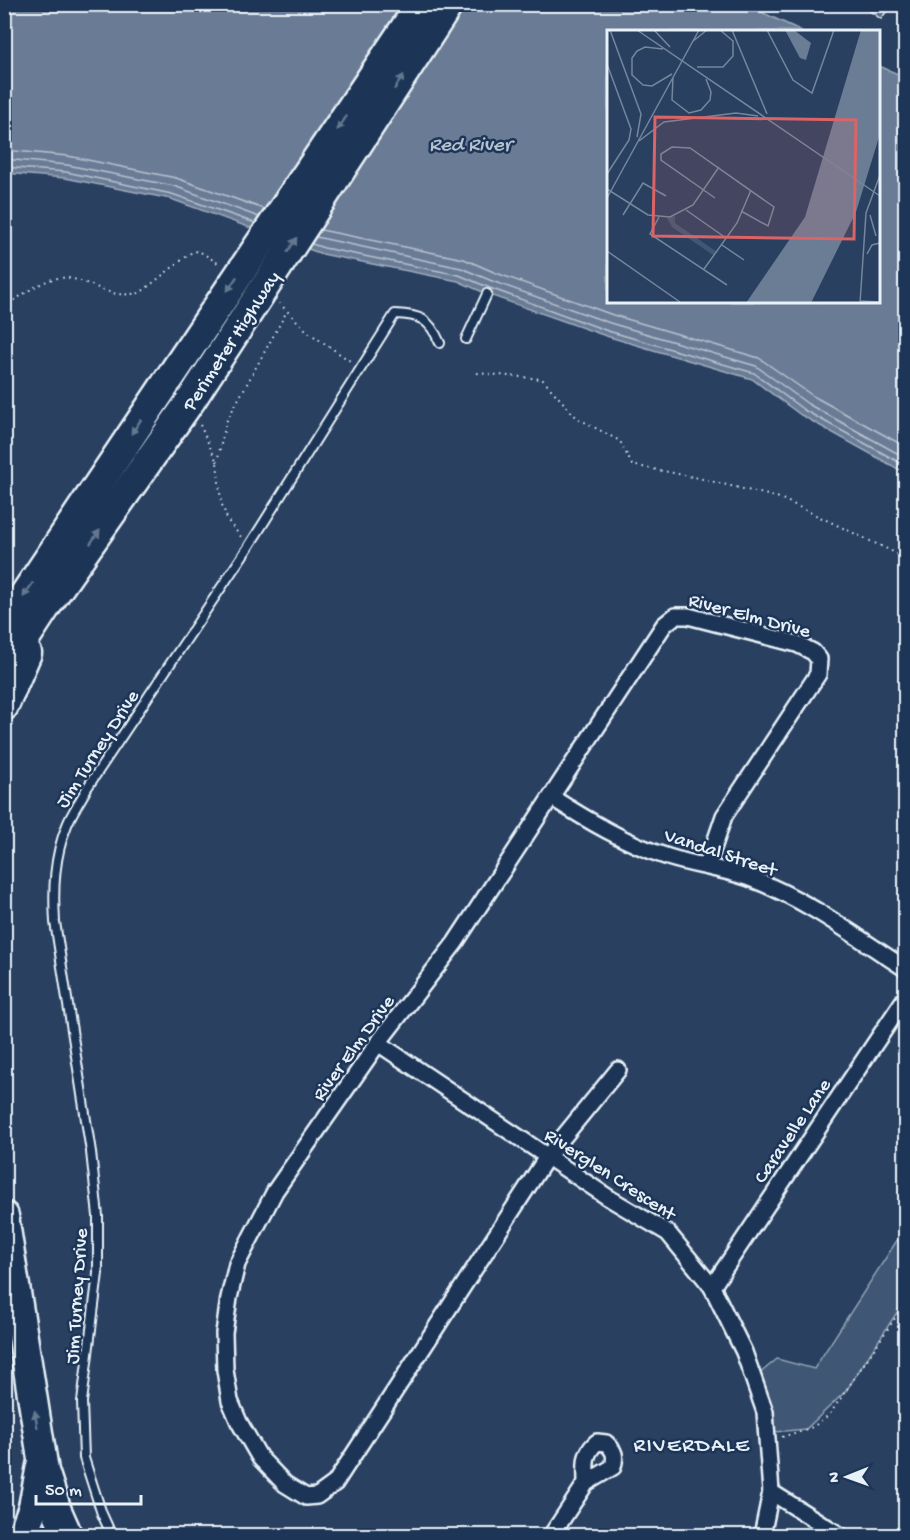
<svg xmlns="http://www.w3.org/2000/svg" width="910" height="1540" font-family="'Gochi Hand',sans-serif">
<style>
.green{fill:#415774;stroke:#94a4b6;stroke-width:1.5}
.water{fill:#6b7c95;stroke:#9dabbd;stroke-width:1.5}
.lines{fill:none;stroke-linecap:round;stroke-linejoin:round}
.shore{stroke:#b6c2d0;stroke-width:1.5}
.building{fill:#556a83;stroke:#e8f1f8;stroke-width:1.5}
.service-casing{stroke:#e8f1f8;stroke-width:12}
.minor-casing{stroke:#e8f1f8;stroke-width:20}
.motorway-casing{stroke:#e8f1f8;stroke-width:33}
.path{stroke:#e8f1f8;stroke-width:2;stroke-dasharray:1.5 4.5;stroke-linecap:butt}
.service{stroke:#1d3557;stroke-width:8}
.minor{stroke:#1d3557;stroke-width:15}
.motorway{stroke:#1d3557;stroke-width:28}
.motorway-bridge-casing{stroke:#e8f1f8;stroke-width:33;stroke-linecap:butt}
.motorway-bridge{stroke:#1d3557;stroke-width:28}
.oneway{fill:#64778f}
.labels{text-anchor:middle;stroke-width:5;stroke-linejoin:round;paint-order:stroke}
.street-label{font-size:20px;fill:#e8f1f8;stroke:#1d3557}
.water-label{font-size:21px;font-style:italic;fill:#b6c2d0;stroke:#1d3557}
.quarter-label{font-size:22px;letter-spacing:1.5px;fill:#e8f1f8;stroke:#1d3557}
.inset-road{fill:none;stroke:#75879d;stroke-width:1.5}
.view{fill:#db6466;fill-opacity:0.15;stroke:#db6466;stroke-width:3}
.inset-edge{fill:none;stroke:#e8f1f8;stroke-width:3}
</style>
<rect width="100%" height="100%" fill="#294061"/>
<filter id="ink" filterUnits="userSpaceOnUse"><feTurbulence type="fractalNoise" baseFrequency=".0167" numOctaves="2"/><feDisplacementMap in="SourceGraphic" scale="12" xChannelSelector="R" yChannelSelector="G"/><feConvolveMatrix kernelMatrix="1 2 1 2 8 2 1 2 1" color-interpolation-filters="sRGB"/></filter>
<g filter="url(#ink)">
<polygon class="green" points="905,1228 905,1300 846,1391 806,1429 775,1432 758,1375 777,1359 814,1369"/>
<polygon class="water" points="744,4 802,31 608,32 608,302 878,302 879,66 905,77 905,473 801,415 752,379 606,336 487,294 458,281 322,254 171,199 65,178 5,173 4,5"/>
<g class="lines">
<g class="shore">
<polyline points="4,150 68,156 176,178 264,209"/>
<polyline points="4,159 67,165 174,186 259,217"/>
<polyline points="4,167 66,172 172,194 255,223"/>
<polyline points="321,230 464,259 496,273 613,315 759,358 813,396 906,447"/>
<polyline points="316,237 461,268 492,281 610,323 756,366 808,404 906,458"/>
<polyline points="312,244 324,248 459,275 490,288 608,331 754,373 804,410 906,466"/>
</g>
</g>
<polygon class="building" points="874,4 892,4 881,19 870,11"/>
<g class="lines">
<defs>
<g id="service">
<polyline points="466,339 487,294"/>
<path d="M112,1536L102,1514L84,1458L82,1402L98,1273V1216L91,1152L55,922C53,889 54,857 67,825C72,812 81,800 87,788L249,546L395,314C420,315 429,318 440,343"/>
</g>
<g id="minor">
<path d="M551,797C587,820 627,844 668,857C696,866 725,869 752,879C808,900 856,937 906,969"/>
<polyline points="378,1043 609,1198 668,1233 712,1287 744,1352 765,1412 771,1492 762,1536"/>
<polyline points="618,1070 547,1157 335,1483 317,1496 306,1497 285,1484 260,1458 239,1422 230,1401 225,1370 224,1333 229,1298 237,1264 275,1191 378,1043 455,943 664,625 675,616 688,616 797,644 813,652 819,659 818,674 724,816 707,866"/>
<polyline points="712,1287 906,997"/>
<polyline points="771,1492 841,1536"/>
<path d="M551,1536L586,1483L613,1467C616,1456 615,1451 606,1443L597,1442C583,1454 586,1465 586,1483"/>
</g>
<g id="motorway">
<polyline points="4,625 169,379"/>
<polyline points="4,671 49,602 191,400"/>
<polyline points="4,706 27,653"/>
<polyline points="4,1216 44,1471 57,1511 68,1536"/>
<polyline points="22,1536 33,1507 41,1466"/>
</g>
</defs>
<use href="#service" class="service-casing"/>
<use href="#minor" class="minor-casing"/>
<use href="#motorway" class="motorway-casing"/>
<g class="path">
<polyline points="279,303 308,332 353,363"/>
<path d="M4,307C20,297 36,284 53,279C75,273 96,290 117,294C124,295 133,294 140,293L192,252L199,251L221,265"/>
<polyline points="477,373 542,379 577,418 620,441 632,465 694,477 780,498 906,558"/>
<polyline points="200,425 217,462 221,502 228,521 242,538"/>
<polyline points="217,462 226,422 287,311"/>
<polyline points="782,1437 813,1427 830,1414 906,1302"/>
</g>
<use href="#service" class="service"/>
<use href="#minor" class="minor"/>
<use href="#motorway" class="motorway"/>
<defs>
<g id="motorway-bridge">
<polyline points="169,379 421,4"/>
<polyline points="191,400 449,4"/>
</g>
</defs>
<use href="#motorway-bridge" class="motorway-bridge-casing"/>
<use href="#motorway-bridge" class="motorway-bridge"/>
</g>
<defs><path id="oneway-solid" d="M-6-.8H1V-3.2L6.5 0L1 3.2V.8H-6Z" transform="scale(1.5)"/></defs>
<g class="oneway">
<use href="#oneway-solid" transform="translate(399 82) rotate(-57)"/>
<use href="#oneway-solid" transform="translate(342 123) rotate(124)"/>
<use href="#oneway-solid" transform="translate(292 245) rotate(-57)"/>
<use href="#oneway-solid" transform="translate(232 284) rotate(124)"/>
<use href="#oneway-solid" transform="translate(136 427) rotate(124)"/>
<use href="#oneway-solid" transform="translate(95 537) rotate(-55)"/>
<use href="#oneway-solid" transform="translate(28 590) rotate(124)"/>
<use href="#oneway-solid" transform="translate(36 1419) rotate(-99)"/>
</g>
</g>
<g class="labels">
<g class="street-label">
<text transform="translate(230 340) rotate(-57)" y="7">Perimeter Highway</text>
<text transform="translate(750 614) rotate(15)" y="7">River Elm Drive</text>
<text transform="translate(96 748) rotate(-57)" y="7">Jim Turney Drive</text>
<text transform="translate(721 851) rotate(18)" y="7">Vandal Street</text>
<text transform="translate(352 1047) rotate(-54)" y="7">River Elm Drive</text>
<text transform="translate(791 1130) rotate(-56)" y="7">Caravelle Lane</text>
<text transform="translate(611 1173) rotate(33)" y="7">Riverglen Crescent</text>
<text transform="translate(75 1296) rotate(-86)" y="7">Jim Turney Drive</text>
</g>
<g class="water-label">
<text x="470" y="150">Red River</text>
</g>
<g class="quarter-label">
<text x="692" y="1451">RIVERDALE</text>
</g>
</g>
<g transform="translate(607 30)">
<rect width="273" height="273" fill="#294061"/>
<path d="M68,186V193L110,222L106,225L65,197L60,188Z" fill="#415774"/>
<path d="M178,0H187L204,13L199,30L193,28ZM254,0H273V104L249,182L204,273H139L198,187Z" fill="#6b7c95"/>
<path class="inset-road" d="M3,0L34,84L30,107M30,0L273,166M47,0L63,17M125,0L160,84M160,0L186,50L205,63L227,0M85,12L100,0M56,19L38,17L30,21L25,28V45L36,55L45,56L65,44M0,34L24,99L22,110L0,144M90,37H116L126,26V11L113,0M66,48L65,70L82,83L94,80L103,70L104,62L99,49M32,111L57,92L129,83L151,86M0,159L41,185L63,187L86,175L112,137M0,168L92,0M108,168L54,130V124L65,117L83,118L167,177L161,196L134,181M79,180L119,208M16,185L36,153L59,166L54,163M263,185L269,206M52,187L43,204L120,255M115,215L137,230M0,221L73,272M260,224L265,215L273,213M97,239L130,193L144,160M254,271L273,272M253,273L259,183L273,145"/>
<path class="view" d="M48,87L249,90L247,209L46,206Z"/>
<rect width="273" height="273" class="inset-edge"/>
</g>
<rect width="910" height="1540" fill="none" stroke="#1d3557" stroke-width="24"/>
<rect x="12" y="12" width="886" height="1516" fill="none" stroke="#e8f1f8" stroke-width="2" filter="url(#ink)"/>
<g transform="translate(847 1477) rotate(269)" stroke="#1d3557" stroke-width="4.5" paint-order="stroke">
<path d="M0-4.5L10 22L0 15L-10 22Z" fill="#e8f1f8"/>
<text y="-9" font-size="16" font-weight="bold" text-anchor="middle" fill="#e8f1f8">N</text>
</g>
<path d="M36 1495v9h105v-9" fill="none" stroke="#e8f1f8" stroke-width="3"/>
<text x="45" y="1495" font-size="18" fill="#e8f1f8" stroke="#1d3557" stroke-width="4.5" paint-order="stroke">50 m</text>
</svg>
